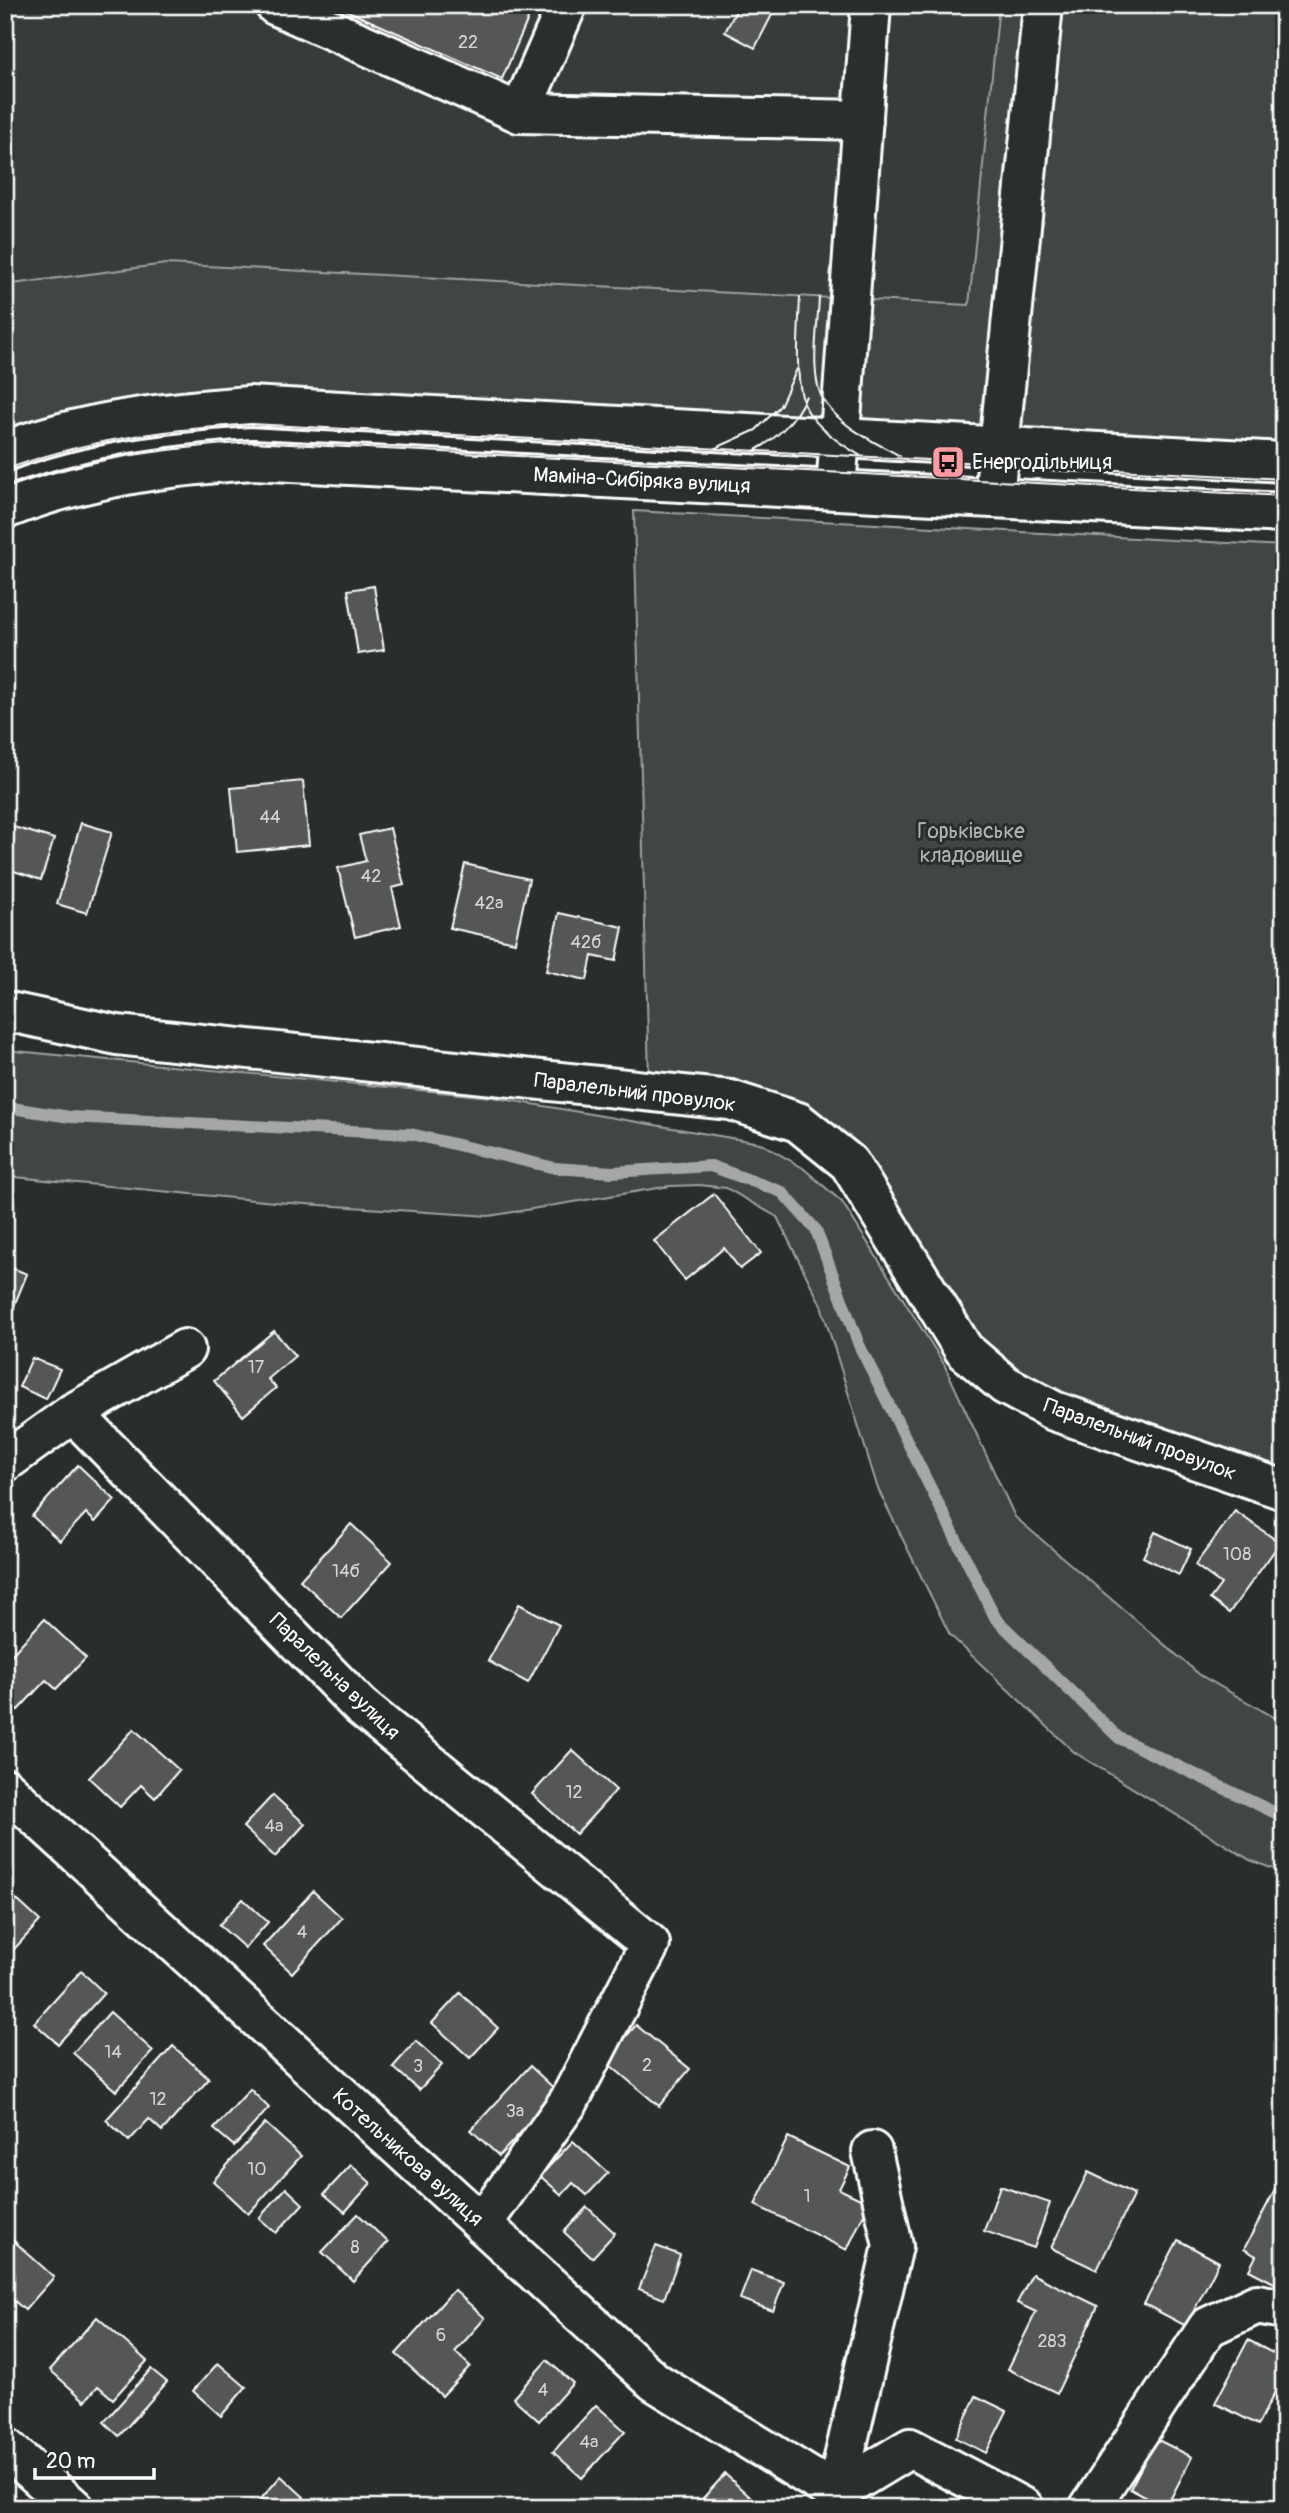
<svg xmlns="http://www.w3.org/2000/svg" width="1289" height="2513" font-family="Pangolin,sans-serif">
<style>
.built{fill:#373a3b}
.green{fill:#414445;stroke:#a0a2a2;stroke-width:2}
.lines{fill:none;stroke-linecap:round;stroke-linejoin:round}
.stream{stroke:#a6a7a7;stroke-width:12}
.building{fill:#555758;stroke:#fff;stroke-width:2}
.minor-casing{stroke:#fff;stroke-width:44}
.major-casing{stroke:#fff;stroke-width:44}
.minor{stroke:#2a2d2e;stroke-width:38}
.major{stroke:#2a2d2e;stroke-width:38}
.tram{stroke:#fff;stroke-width:2}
.labels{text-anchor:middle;stroke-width:6;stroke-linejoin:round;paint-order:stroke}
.number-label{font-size:18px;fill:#d4d5d5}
.poi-label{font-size:21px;fill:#fff;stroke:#2a2d2e;text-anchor:start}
.street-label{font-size:21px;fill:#fff;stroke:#2a2d2e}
.park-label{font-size:21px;fill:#b3b4b5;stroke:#2a2d2e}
</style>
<rect width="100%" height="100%" fill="#2a2d2e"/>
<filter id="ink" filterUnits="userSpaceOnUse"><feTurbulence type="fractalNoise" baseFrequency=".0143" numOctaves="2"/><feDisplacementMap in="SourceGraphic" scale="14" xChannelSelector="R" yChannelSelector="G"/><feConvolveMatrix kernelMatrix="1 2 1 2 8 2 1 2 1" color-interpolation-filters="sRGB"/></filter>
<g filter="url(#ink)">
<polygon class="built" points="5,5 999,5 969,305 166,264 5,285"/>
<g class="green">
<polygon points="999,5 1284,5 1284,446 249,391 5,435 5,285 166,264 969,305"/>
<polygon points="634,511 1284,546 1284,1474 1060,1397 1013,1373 975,1340 860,1153 649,1077"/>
<polygon points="5,1050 491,1097 760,1143 803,1168 842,1202 944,1364 1015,1517 1200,1675 1284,1723 1284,1873 1250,1860 1074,1752 950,1635 878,1489 821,1305 777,1217 726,1188 700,1185 670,1186 489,1216 274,1202 5,1176"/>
</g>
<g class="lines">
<polyline class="stream" points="5,1107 70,1117 411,1134 555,1168 612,1172 711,1166 782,1192 816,1230 859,1345 996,1619 1119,1738 1284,1817"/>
</g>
<g class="building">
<polygon points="334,5 534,5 502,79"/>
<polygon points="739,5 777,5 755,48 725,32"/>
<polygon points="374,586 384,650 358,654 348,590"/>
<polygon points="303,781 309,845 237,852 231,788"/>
<polygon points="81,823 112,832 87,913 57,904"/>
<polygon points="7,825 54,839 41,880 5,868"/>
<polygon points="390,828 404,885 392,888 401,926 355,937 338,868 366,861 359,835"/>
<polygon points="465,864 529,879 515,942 450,928"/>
<polygon points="559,913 623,927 616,961 592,956 587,980 546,971"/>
<polygon points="714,1194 761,1253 740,1269 724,1248 685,1280 654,1241"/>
<polygon points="5,1265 27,1274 14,1306 5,1302"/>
<polygon points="274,1331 295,1356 268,1379 276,1388 243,1416 214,1381"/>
<polygon points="32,1358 60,1369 46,1399 19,1387"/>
<polygon points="78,1465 115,1500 95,1522 86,1513 60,1541 32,1516"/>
<polygon points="1235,1511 1280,1543 1229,1613 1210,1599 1221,1584 1195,1565"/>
<polygon points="351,1524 392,1562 341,1618 300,1580"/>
<polygon points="1155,1532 1191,1549 1179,1575 1143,1557"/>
<polygon points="519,1604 559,1625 528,1683 488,1661"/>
<polygon points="44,1619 86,1658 56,1689 46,1680 18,1710 5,1699 5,1662"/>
<polygon points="134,1729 179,1770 155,1798 141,1785 120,1807 89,1778"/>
<polygon points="572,1750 616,1790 576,1834 532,1794"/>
<polygon points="273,1795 305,1824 275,1857 243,1827"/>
<polygon points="5,1889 40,1921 5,1959"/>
<polygon points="313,1891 342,1918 292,1973 263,1946"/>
<polygon points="243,1899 268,1922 245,1948 219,1925"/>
<polygon points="81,1971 104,1993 58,2044 34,2023"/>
<polygon points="460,1993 498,2028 470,2058 432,2023"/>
<polygon points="110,2012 153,2051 116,2091 73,2053"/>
<polygon points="636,2025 690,2069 659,2106 605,2061"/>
<polygon points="416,2041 442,2065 419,2090 393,2067"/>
<polygon points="173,2046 209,2079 162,2131 149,2119 129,2141 106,2120"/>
<polygon points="530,2066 558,2092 499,2156 471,2130"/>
<polygon points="250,2089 269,2108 234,2146 214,2129"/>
<polygon points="265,2123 301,2156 248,2214 213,2181"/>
<polygon points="788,2137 850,2167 839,2189 869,2203 847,2250 755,2205"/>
<polygon points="573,2141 608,2173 587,2195 573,2183 562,2195 540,2176"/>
<polygon points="351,2165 371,2183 345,2212 324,2194"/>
<polygon points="1088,2172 1134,2194 1097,2270 1051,2248"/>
<polygon points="1000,2186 1050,2203 1034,2248 984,2231"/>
<polygon points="1277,2186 1284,2190 1284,2279 1280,2286 1249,2270 1256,2256 1244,2249"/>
<polygon points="286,2188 303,2204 276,2233 259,2218"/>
<polygon points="587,2207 615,2233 592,2258 564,2232"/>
<polygon points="358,2214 388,2242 353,2281 322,2252"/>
<polygon points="5,2233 54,2277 25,2310 12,2299 5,2306"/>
<polygon points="1178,2240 1219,2262 1186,2326 1144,2304"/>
<polygon points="656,2246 680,2255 664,2299 639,2289"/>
<polygon points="751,2270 784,2282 773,2311 740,2299"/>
<polygon points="1032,2274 1098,2306 1057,2393 1008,2369 1036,2312 1017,2303"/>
<polygon points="454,2290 485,2318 455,2352 470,2366 442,2396 396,2354"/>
<polygon points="97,2317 147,2361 113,2399 98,2386 85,2401 50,2370"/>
<polygon points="1248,2340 1284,2359 1284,2391 1277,2388 1258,2425 1215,2403"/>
<polygon points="547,2360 573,2383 539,2421 513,2398"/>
<polygon points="218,2363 246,2387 221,2416 193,2391"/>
<polygon points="151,2369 167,2382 119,2436 104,2422"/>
<polygon points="976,2396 1007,2411 986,2453 956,2438"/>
<polygon points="596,2405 625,2431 582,2478 553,2452"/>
<polygon points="1156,2439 1192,2457 1166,2508 1130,2489"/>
<polygon points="725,2474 761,2507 760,2508 694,2508"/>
<polygon points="281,2476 304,2497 295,2508 253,2508"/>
</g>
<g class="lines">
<defs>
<g id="minor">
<polyline points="275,5 520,113 863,120"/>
<polyline points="520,113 567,5"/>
<polyline points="836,490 871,5"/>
<polyline points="994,498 1043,5"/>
<polyline points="5,1011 117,1035 730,1100 798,1122 849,1163 964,1350 1005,1385 1054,1411 1284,1490"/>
<polyline points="73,1413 360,1706 650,1944 569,2101 482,2224"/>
<polyline points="5,1462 73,1413 185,1349"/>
<polyline points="5,1788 655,2382 836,2493 843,2508"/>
<polyline points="5,2447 74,2508"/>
<polyline points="836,2493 893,2246 872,2151"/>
<polyline points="836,2493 910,2448 1024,2508"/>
<polyline points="1089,2508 1208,2327 1257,2304 1284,2309"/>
</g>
<g id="major">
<path d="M5,451C83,421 167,412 249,406L1284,462"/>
<path d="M5,509C86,477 167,466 253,460L1284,513"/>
</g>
</defs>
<use href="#minor" class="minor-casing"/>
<use href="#major" class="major-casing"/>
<use href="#minor" class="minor"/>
<use href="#major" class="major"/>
<g class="tram">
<path d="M800,297C799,326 793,385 807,410C819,430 842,445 861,456"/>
<path d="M819,298C818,324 809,376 823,399C840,427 873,441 900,456"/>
<polyline points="716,448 756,430 780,406 797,369"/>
<path d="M754,451C777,439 796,419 806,396"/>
<path d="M5,470C84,439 167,430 251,424L1284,479"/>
<path d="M5,489C84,458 168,448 252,442L1284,496"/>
</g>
</g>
</g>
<defs>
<symbol id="bus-square" viewBox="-11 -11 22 22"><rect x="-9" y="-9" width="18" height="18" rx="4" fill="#ff9aa2" stroke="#2a2d2e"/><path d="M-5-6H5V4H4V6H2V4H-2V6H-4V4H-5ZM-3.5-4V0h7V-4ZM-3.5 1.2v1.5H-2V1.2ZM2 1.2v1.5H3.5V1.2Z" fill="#111"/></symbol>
</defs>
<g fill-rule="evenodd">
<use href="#bus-square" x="929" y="443" width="38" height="38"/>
</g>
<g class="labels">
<g class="number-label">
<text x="468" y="48">22</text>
<text x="270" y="823">44</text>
<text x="371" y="882">42</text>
<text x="489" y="909">42а</text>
<text x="586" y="948">42б</text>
<text x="256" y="1373">17</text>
<text x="1237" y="1560">108</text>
<text x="346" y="1577">14б</text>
<text x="574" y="1798">12</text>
<text x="274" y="1832">4а</text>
<text x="302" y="1938">4</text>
<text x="113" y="2058">14</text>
<text x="647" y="2071">2</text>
<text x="418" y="2072">3</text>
<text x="158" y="2105">12</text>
<text x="515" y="2117">3а</text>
<text x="257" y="2175">10</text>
<text x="807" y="2202">1</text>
<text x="355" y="2253">8</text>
<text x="441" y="2341">6</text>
<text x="1052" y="2347">283</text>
<text x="543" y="2396">4</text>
<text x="589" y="2448">4а</text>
</g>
<g class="poi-label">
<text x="972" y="469">Енергодільниця</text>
</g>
<g class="street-label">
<text transform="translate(642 480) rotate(3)" y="7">Маміна-Сибіряка вулиця</text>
<text transform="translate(635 1092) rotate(7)" y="7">Паралельний провулок</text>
<text transform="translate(1140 1439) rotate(20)" y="7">Паралельний провулок</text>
<text transform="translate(335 1676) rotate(44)" y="7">Паралельна вулиця</text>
<text transform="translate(408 2157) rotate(42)" y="7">Котельникова вулиця</text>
</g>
<g class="park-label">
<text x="971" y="838">Горьківське<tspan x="971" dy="24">кладовище</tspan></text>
</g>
</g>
<rect width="1289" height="2513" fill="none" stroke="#2a2d2e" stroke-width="28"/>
<rect x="14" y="14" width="1261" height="2485" fill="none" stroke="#fff" stroke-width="2.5" filter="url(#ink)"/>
<path d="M35 2468v10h119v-10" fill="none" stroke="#ffffff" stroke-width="3.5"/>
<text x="46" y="2468" font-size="21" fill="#ffffff" stroke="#2a2d2e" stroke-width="5" paint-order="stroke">20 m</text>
</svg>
